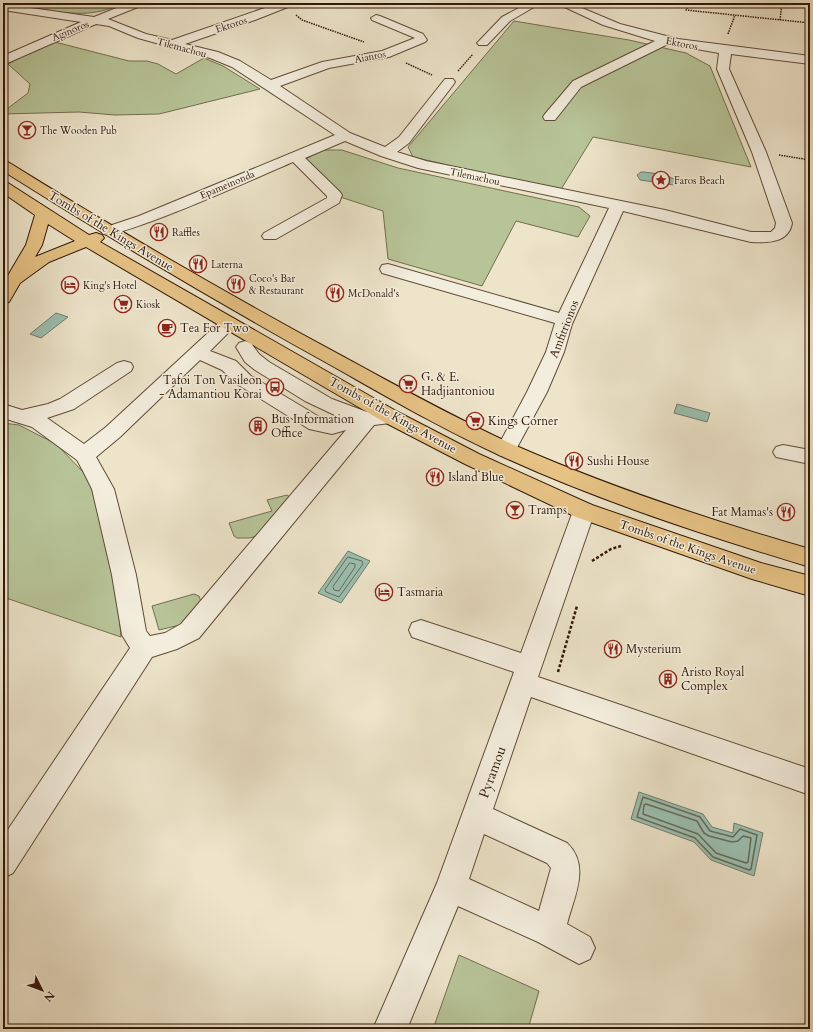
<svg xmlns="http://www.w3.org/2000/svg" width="813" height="1032" font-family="Cardo,serif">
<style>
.green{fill:#b7c498;stroke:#746e4f}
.water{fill:#9bbfb0;stroke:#717c6c}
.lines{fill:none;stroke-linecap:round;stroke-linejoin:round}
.shore-far1{stroke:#666c5b;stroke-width:1}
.shore{stroke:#666c5b;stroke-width:1.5}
.minor-casing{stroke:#604b37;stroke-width:2}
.major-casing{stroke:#311806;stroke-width:2}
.path-far1{stroke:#311806;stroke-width:1.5;stroke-dasharray:1.5 1;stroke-linecap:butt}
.path{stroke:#311806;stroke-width:2.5;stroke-dasharray:3 2;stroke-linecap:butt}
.minor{fill:#f3eddd;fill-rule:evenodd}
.major{fill:#e6c285;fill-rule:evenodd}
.labels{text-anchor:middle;stroke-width:3;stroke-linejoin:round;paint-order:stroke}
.far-street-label{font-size:10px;fill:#311806;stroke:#f3eddd}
.far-poi-label{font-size:10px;fill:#311806;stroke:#f3eddd;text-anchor:start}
.street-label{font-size:12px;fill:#311806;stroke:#f3eddd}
.poi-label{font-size:12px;fill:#311806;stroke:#f3eddd;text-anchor:start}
.near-street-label{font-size:14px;fill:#311806;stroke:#f3eddd}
</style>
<rect width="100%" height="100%" fill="#ede4ca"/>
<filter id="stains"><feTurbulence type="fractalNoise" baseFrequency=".005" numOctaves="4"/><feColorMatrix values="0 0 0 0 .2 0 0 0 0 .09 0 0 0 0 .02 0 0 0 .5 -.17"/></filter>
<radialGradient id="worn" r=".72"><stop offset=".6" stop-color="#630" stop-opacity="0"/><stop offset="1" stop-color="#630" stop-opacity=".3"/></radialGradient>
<g class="green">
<path d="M26,3H123C90,20 62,12 28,7Z"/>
<polygon points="514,21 629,40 686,53 710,66 751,167 593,137 560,191 413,157 408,147"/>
<polygon points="51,41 129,61 147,61 158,64 176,74 204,58 223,66 260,89 159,114 115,115 79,112 3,114 3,112 28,93 30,84 8,64"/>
<polygon points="323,150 342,150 398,168 579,207 590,216 578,237 516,221 482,286 388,259 383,211 328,193 298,163"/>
<polygon points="3,423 19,425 56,444 89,478 116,578 121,637 3,597"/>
<polygon points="287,495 290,497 259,535 250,538 237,538 234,536 229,523 272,511 267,500"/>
<polygon points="194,594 199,596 201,602 180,625 159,630 152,606"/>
<polygon points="459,955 539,991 528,1029 433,1029"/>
</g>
<g class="water">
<path d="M641,172C650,172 673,176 679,182L674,185L640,180L637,175Z"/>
<polygon points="56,313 68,317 41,338 30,334"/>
<polygon points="677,404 710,413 707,422 674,413"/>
<polygon points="348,551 370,561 341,603 318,593"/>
<polygon points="639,792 703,814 712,827 733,833 734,823 763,833 754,876 711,860 694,842 631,819"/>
</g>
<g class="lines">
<g class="shore-far1">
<polygon points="348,557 362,561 363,564 339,597 326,592 325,590"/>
<polygon points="350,563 355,564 355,567 339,591 334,590 333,587"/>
</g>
<g class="shore">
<polygon points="643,797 700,817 710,831 733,837 740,829 757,835 751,869 749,870 713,857 695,838 637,817"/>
<polygon points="646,804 697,821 704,833 709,836 732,842 738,841 743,836 751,838 748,862 746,863 716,853 698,834 643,814 644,805"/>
</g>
<defs>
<g id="minor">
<path d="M129,3H144L143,5L108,19L146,34L172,40L279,3H294L293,5L255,20L185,44L218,52L240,61L271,80L322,62L382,51L415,38L372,20L371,18L376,15L380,16L423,34L427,40L425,42L389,57L329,68L280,86L350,133L385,147L399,137L445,79H453L455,82L453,85L409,143L397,152L426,161L665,210L751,232H771L775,228L776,223L752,152L717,69L719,53L668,44L581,87L555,120H545L543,117L545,114L573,81L655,41L603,25L556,3H570L620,24L678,39L810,56V64L731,54L729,69L766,152L792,223C789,243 767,243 751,242L623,211L572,324L564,352L547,392L513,455L506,457L499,455L496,450L527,392L546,352L555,323L382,273L380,269L382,265L388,264L559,313L609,208L418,168L381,156L345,141L305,158L340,192L342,195L339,203L276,239H264L262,236L264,233L327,198V196L293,162C265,174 122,239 103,234L101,231L103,228L139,216L335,135L232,67L210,58L138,38L109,26L96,24L3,65V56L81,22L3,10V4L94,17Z"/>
<polygon points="528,3 541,3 510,21 487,45 479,45 477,43 479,41 502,17"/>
<path d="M229,318L235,319L238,323L210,351L236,361L251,376L321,418L332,420L341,418L305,401L255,370L245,362L236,347L239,343L245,341L251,343L259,354L269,362L332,399L367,412L391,410L398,412L401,417L398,422L374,425L199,638L177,649L152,657L13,873L3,878V837L130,648L122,635L112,575L92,489L83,471L77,460L32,427L3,418V404L22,410L48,404L60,399L117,363L124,361L131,363L133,367L131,371L74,409L47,418L84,444L106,427L223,319ZM200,360L222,370L237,384L309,429L332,434L346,430L181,624L165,633L150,636L146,631L136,575L114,489L96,457L120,437Z"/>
<polygon points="783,445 810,450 810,464 776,457 773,452 776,447"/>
<path d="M584,503L592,505L595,511L538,677L810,769V795L531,697L493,809L567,843C591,866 574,896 567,924L590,937L595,948L590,959L579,964L538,942L458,906L407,1029H373L437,883L514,672L412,637L409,630L412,623L421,620L521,653L573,511L576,505ZM484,834L547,863L551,868L539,911L469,879Z"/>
</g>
<g id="major">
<path d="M3,161L8,162C117,230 229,295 342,356C399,387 455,418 514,445C610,487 709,520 810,549V567C704,535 599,501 499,455C440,428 384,395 327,363C217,302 109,238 3,171Z"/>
<path d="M3,182L8,183L89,235L96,233L102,235L104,238L100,242L398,412L479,454L592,505L761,563L810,576V596L752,579L576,517L465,464L384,422L86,247L49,262L20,283L9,302L3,303V284L26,245L35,215L3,193ZM48,224L75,241L35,257L42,245Z"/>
</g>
</defs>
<use href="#minor" class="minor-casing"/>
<use href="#major" class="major-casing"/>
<g class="path-far1">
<polyline points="690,3 686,10 810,23"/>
<polyline points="296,15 302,20 364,42"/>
<polyline points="780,20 782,3"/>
<polyline points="728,34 735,15"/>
<polyline points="406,63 432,75"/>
<polyline points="458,71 473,54"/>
<polyline points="779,155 810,160"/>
</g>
<g class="path">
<polyline points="592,561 611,549 621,546"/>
<polyline points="558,672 577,606"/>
</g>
<use href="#minor" class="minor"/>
<use href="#major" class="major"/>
</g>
<defs>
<symbol id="bar-ring" viewBox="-11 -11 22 22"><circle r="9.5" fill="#f3eddd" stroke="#8f2418" stroke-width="1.5"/><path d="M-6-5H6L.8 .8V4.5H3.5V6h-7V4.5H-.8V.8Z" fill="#8f2418"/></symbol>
<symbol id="sight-ring" viewBox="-11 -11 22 22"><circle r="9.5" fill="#f3eddd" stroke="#8f2418" stroke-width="1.5"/><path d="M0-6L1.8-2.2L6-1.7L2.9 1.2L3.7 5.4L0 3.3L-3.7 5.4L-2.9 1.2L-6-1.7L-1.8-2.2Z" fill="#8f2418"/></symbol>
<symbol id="restaurant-ring" viewBox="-11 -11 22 22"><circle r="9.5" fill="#f3eddd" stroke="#8f2418" stroke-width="1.5"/><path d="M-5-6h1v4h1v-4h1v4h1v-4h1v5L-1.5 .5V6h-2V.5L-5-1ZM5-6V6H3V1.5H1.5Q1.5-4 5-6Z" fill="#8f2418"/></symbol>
<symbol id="hotel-ring" viewBox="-11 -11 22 22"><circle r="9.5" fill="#f3eddd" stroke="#8f2418" stroke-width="1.5"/><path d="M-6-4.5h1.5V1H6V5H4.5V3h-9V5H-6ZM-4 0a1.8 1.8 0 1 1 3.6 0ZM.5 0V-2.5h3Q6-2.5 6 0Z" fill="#8f2418"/></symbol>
<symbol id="supermarket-ring" viewBox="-11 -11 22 22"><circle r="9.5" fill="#f3eddd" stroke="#8f2418" stroke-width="1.5"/><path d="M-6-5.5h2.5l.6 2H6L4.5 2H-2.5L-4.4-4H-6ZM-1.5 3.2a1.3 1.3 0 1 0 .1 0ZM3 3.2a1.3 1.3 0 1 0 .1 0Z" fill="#8f2418"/></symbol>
<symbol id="cafe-ring" viewBox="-11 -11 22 22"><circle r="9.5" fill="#f3eddd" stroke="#8f2418" stroke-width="1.5"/><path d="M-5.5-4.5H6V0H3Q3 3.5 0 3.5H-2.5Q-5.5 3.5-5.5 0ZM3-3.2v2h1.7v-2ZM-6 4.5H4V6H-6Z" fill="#8f2418"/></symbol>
<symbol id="bus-ring" viewBox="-11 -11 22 22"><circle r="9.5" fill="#f3eddd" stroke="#8f2418" stroke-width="1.5"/><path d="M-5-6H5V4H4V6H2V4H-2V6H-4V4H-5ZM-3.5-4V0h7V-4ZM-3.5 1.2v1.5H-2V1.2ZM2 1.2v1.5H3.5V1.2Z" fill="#8f2418"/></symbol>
<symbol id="building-ring" viewBox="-11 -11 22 22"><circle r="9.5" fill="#f3eddd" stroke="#8f2418" stroke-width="1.5"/><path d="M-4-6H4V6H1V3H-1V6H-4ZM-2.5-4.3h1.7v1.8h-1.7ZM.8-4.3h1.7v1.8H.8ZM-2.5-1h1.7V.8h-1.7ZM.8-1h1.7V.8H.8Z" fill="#8f2418"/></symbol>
</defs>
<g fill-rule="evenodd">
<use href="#bar-ring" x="17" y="120" width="20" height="20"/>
<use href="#sight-ring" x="651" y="170" width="20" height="20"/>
<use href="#restaurant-ring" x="149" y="222" width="20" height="20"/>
<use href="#restaurant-ring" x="188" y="254" width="20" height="20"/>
<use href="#restaurant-ring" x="226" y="274" width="20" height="20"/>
<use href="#hotel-ring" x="60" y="275" width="20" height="20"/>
<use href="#restaurant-ring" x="325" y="283" width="20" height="20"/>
<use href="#supermarket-ring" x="113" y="294" width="20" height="20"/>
<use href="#cafe-ring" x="157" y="318" width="20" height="20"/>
<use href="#supermarket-ring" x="398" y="374" width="20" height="20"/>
<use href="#bus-ring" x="265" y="377" width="20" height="20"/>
<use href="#supermarket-ring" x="465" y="411" width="20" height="20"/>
<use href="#building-ring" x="248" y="416" width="20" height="20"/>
<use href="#restaurant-ring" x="564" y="451" width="20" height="20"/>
<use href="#restaurant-ring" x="425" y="467" width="20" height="20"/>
<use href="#bar-ring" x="505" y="500" width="20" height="20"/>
<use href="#restaurant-ring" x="776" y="502" width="20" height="20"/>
<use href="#hotel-ring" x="374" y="582" width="20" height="20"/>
<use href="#restaurant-ring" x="603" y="639" width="20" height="20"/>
<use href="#building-ring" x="658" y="669" width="20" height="20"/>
</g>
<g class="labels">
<g class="far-street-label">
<text transform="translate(231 24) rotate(-18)" y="4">Ektoros</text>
<text transform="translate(70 30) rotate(-22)" y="4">Aginoros</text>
<text transform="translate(682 43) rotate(11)" y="4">Ektoros</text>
<text transform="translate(182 47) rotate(15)" y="4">Tilemachou</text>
<text transform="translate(370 56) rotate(-11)" y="4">Aiantos</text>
<text transform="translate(475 176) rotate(12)" y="4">Tilemachou</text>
<text transform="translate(227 184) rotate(-23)" y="4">Epameinonda</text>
</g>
<g class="far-poi-label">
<text x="40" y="134">The Wooden Pub</text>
<text x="674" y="184">Faros Beach</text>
<text x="172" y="236">Raffles</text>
<text x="211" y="268">Laterna</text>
<text x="249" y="282">Coco's Bar<tspan x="249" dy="12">&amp; Restaurant</tspan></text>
<text x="83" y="289">King's Hotel</text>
<text x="348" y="297">McDonald's</text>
<text x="136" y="308">Kiosk</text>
</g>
<g class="street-label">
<text transform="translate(111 231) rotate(31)" y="4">Tombs of the Kings Avenue</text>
<text transform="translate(564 329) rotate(-69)" y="4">Amfitrionos</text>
<text transform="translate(393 415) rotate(29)" y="4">Tombs of the Kings Avenue</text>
<text transform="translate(688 547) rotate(19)" y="4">Tombs of the Kings Avenue</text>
</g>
<g class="poi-label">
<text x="180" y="332">Tea For Two</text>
<text x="421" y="381">G. &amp; E.<tspan x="421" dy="14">Hadjiantoniou</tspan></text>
<text x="262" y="384" text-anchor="end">Tafoi Ton Vasileon<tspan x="262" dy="14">- Adamantiou Korai</tspan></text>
<text x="271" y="423">Bus Information<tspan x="271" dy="14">Office</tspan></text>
<text x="488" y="425">Kings Corner</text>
<text x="587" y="465">Sushi House</text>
<text x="448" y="481">Island Blue</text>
<text x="528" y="514">Tramps</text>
<text x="773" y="516" text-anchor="end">Fat Mamas's</text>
<text x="397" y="596">Tasmaria</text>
<text x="626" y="653">Mysterium</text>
<text x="681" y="676">Aristo Royal<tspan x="681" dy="14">Complex</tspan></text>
</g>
<g class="near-street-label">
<text transform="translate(492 772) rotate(-70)" y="5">Pyramou</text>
</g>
</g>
<rect width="813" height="1032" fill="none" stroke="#ede4ca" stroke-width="16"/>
<rect x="4" y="4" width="805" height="1024" fill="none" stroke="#311806" stroke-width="2"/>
<rect x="8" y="8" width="797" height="1016" fill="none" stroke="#311806"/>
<g transform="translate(42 990) rotate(132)" stroke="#f3eddd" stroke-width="3" paint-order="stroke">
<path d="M0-3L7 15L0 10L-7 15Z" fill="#311806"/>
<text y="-6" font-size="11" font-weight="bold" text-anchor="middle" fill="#311806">N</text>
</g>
<rect width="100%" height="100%" filter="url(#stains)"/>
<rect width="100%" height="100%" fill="url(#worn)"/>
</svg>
